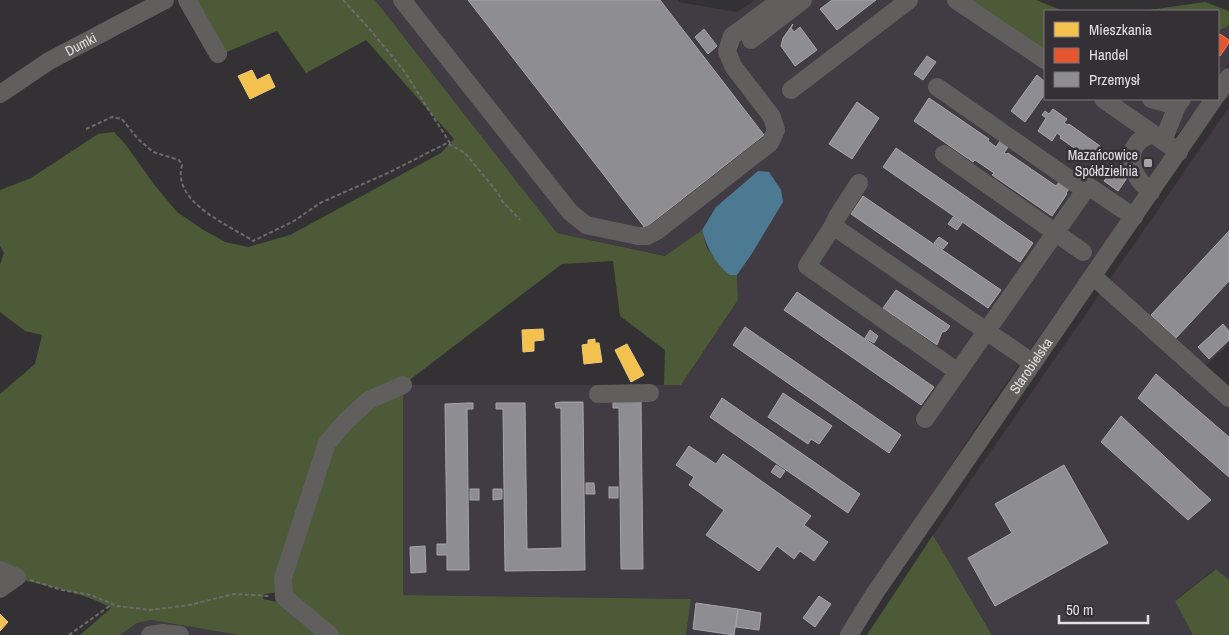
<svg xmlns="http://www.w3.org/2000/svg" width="1229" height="635" font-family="'Archivo Narrow',sans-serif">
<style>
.built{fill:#413b43}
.green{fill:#4c5a37}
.water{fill:#4c7a92}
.homes{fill:#f2c14e;stroke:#edca7b}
.shops{fill:#e4572e;stroke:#e38064}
.industry{fill:#8d8d92;stroke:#a6a6aa}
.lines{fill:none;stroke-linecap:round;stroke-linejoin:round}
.path{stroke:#6d6c6c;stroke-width:2;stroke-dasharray:4 2.5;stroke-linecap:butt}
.minor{stroke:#605f5e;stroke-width:18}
.poi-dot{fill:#a5a3a6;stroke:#343035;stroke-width:2}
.labels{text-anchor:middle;stroke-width:5;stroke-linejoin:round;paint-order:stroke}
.street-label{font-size:14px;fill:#e2e0e3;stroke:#343035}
.poi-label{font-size:14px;fill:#e2e0e3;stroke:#343035;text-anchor:end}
</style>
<rect width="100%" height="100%" fill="#333134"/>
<g class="built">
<polygon points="375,0 678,0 679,2 737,12 755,0 956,0 1045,66 1045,99 1091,99 1168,154 995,399 839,635 686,635 691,599 403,595 403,385 681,385 738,300 737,275 751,255 762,236 758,171 716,207 702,230 666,256 557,233"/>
<polygon points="1229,26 1229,63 1218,79 1218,31"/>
<polygon points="1115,99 1203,99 1179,133 1168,136"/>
<polygon points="1229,107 1229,344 1195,375 1229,406 1229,580 1215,569 1175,600 1193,635 992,635 933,535"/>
<polygon points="151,620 239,635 120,635 137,623"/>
</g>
<g class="green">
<path d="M191,0H375L557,233L665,256L702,230L707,248L729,275H737L738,300L681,385H664L665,350L620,316L613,261L562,264L403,385V595L691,599L686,635H336L278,590L273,593L264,594L263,599L277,602L322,635H239L151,620L137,623L120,635H80L111,608C83,592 33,582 0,576V394L35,364L42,335L25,331L0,312V265L4,253L0,246V190L31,178L98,134L114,132L126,145L153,183L177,212L202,229L225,242L248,247L290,235L441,153L454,139L366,40L306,73L277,31L222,54Z"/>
<polygon points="969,0 1036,0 1063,11 1045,11 1045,60"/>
<polygon points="1205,2 1229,11 1229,26 1218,31 1218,11 1142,11"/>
<polygon points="933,535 992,635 867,635"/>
<polygon points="1216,569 1229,580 1229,635 1193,635 1175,601"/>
</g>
<path class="water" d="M758,171L769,172L781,190L783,202L751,255L737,275H729C714,260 708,251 702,230L716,207Z"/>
<g class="homes">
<polygon points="252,70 257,80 269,74 275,87 250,99 238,76"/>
<polygon points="543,329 544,340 534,341 534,351 523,352 522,330"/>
<polygon points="595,339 595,343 599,343 602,362 584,364 582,345 588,344 588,340"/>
<polygon points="627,344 644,375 631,382 615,350"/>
<polygon points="0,614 8,622 0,631"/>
</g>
<polygon class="shops" points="1220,34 1229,40 1229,43 1220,56 1218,54 1218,37"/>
<g class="industry">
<polygon points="468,0 660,0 764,135 645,228"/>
<polygon points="832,0 876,0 837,30 820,9"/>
<polygon points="793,24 791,28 794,32 800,27 817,50 795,66 781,46 783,38"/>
<polygon points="704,29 717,46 708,54 695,37"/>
<polygon points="927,56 936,62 923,80 914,74"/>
<polygon points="1037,75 1045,82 1045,94 1025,122 1011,111"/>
<polygon points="929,98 989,139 988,141 996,147 1000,141 1008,147 1004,153 1007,154 1008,153 1056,186 1059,182 1069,189 1066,193 1067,194 1052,216 992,175 994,173 975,160 973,162 914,121"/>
<polygon points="857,102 879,118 852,159 829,144"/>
<polygon points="1053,109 1067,119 1064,123 1068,125 1069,124 1100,146 1096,152 1099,155 1094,162 1060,138 1061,136 1057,133 1052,141 1038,131 1046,118 1042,115 1045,111 1049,114"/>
<polygon points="896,148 1033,243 1020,262 883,167"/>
<polygon points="1114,167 1127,178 1118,191 1104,181"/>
<polygon points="863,196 1001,290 988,308 851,214"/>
<polygon points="953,217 962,223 957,230 948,224"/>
<polygon points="1229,231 1229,281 1176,338 1151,315"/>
<polygon points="939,237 948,243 943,249 934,243"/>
<polygon points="896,290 950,326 946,331 942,332 937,345 883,308"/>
<polygon points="797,292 934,387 921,405 784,310"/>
<polygon points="1223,324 1229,331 1229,340 1209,359 1198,347"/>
<polygon points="745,327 901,435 889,453 733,345"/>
<polygon points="870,330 878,336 874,343 865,338"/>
<polygon points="1156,374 1229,437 1229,477 1138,398"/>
<polygon points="783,393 832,426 819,444 811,439 808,444 768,417"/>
<polygon points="722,398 860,494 848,513 710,417"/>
<polygon points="641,401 643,569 621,569 619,408 613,408 613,402"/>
<polygon points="561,402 583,402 585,570 505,571 503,409 496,409 496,403 525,403 527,549 562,548 561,408 556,408 555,403"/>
<polygon points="467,403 473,403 473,409 467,409 469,570 447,570 447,555 437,555 437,544 447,544 445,404"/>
<polygon points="1121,416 1211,500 1188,520 1101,442"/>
<polygon points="689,446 716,464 723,454 811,516 804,525 828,542 814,561 800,551 794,559 777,546 759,571 706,535 724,510 689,485 694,477 676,465"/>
<polygon points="776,465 785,471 780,478 771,472"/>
<polygon points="1064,465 1108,543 995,606 968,558 1012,533 995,504"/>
<polygon points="586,483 594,483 595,494 586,494"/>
<rect x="609" y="487" width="9" height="11"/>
<rect x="470" y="489" width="9" height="11"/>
<polygon points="493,489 502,489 502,499 493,500"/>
<polygon points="425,546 426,572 411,573 410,547"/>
<polygon points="819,596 831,604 815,627 803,618"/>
<polygon points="696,603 738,609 734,635 693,629"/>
<polygon points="738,609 761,613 759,630 736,627"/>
</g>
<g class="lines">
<g class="path">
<polyline points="343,0 368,27 404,71 450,143"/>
<path d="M86,129L112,117L122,119L137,138L153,152L179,160L182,165C172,203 228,224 253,241L294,221L320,203L390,172L447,143L465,153L498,193L503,202L520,220"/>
<polyline points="30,580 62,590 91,595 117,606 150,610 189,605 234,594 269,596"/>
<polyline points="69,635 111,605"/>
</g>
<g class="minor">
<polyline points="187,0 218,54"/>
<polyline points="402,0 570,212 586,225 638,236 647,236 657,231 770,143 776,130 772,117 733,66 727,51 732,36 781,0"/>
<polyline points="956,0 1045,60"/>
<polyline points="751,40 803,0"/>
<polyline points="937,87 1085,190"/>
<polyline points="791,90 909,0"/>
<path id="s1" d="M0,94L49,61L165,0"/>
<polyline points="1218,94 1229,77"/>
<polyline points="1103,99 1179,152"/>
<polyline points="1151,99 1177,106"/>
<polyline points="1163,141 1177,106 1182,99"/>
<polyline points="944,154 1083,252"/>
<path d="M1151,192C1148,188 1143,185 1140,181C1126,162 1129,141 1153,134"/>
<polyline points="833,226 837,217 859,183"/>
<polyline points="1093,276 1229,398"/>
<polyline points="958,372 807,266 833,226 1033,363"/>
<polyline points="598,394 650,393"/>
<polyline points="925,419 1088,186 1134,217"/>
<polyline points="0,570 17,577"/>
<polyline points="0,589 17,577"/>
<polyline points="150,635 163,633 180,635"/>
<polyline points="330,635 284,597 283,578 327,443 346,421 369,400 403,385"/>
<path id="s2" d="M849,635L875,593L1214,99"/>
</g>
</g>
<rect class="poi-dot" x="1143" y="158" width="10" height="10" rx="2.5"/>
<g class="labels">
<g class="street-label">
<text dy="5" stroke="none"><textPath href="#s1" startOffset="95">Dumki</textPath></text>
<text dy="5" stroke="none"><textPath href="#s2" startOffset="325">Starobielska</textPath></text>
</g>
<g class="poi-label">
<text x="1138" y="160">Mazańcowice<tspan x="1138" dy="16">Spółdzielnia</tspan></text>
</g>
</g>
<rect x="1044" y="10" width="175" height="90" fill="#343035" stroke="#7a767b"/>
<rect x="1054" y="22" width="25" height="15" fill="#f2c14e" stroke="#7a767b"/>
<text x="1089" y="35" font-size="15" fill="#e2e0e3">Mieszkania</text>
<rect x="1054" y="48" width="25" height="15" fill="#e4572e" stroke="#7a767b"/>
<text x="1089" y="60" font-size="15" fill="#e2e0e3">Handel</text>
<rect x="1054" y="72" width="25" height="15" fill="#8d8d92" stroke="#7a767b"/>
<text x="1089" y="85" font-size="15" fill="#e2e0e3">Przemysł</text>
<path d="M1059 615v8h89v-8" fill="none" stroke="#e2e0e3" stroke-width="2.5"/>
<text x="1066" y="615" font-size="15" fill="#e2e0e3" stroke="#343035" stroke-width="4" paint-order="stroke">50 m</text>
</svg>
